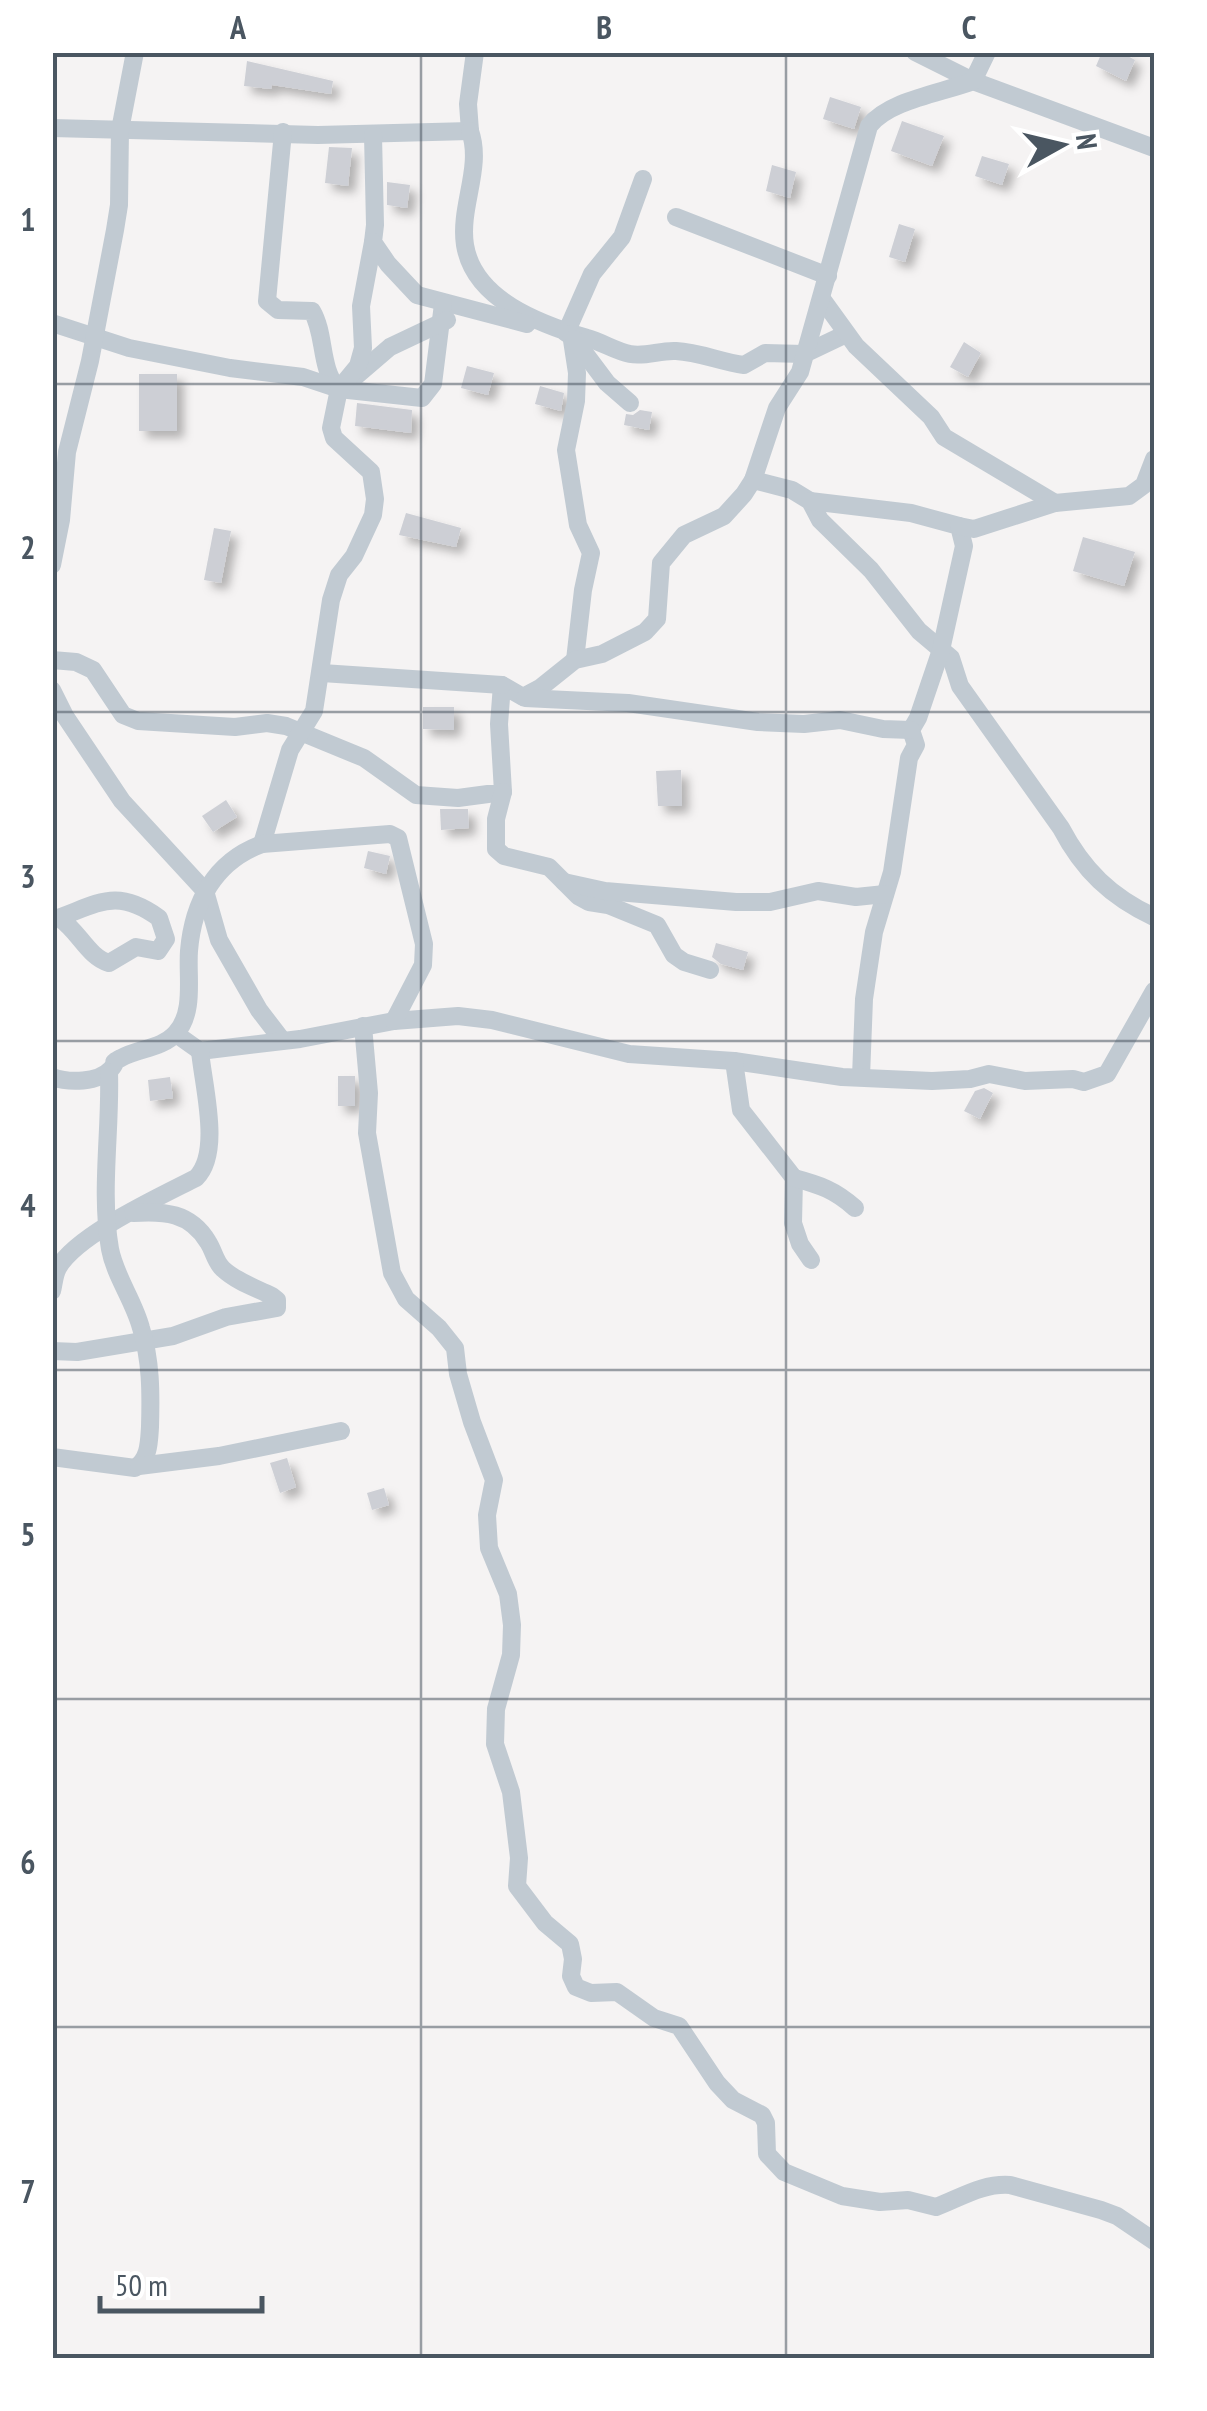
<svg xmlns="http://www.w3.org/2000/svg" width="1207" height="2411" font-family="'PT Sans Narrow',sans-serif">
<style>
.building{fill:#cdcfd5;filter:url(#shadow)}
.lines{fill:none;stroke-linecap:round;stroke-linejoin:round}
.minor{stroke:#c1cad2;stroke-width:18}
.grid{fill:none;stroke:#4a5661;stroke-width:2.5;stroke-opacity:0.55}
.neatline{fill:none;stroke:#4a5661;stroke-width:4}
.grid-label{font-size:32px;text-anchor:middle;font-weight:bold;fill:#4a5661}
</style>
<defs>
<filter id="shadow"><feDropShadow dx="7" dy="7" stdDeviation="5" flood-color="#0004"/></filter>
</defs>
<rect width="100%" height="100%" fill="#f5f3f3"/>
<g class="building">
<polygon points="1102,52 1120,52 1135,60 1126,81 1096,66"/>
<polygon points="247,61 333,81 331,94 272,85 271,89 244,86"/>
<polygon points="830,97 861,107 854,129 823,119"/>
<polygon points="902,121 944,136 932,166 891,151"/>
<polygon points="329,147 352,148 348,186 325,183"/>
<polygon points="982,156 1009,164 1002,185 975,176"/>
<polygon points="772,165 796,172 790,198 766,191"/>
<polygon points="387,182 410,185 407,208 387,205"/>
<polygon points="899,224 915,229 905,262 889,257"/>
<polygon points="964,342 981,353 968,377 950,367"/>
<polygon points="467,366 494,373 488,395 461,388"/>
<rect x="139" y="374" width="38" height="57"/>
<polygon points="540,386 564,393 561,411 535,404"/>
<polygon points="357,403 412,410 411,433 355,426"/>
<polygon points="640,410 652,412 649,430 624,425 626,414 633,415"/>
<polygon points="406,513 461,528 456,547 399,535"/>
<polygon points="214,528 231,531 221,583 204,580"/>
<polygon points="1083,537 1135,552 1124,586 1073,571"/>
<polygon points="423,707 454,707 454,730 423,729"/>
<polygon points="681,770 682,806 658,806 656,771"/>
<polygon points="226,800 237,817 213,832 202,816"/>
<polygon points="440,809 468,809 469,828 441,830"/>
<polygon points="368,851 390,856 386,874 364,868"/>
<polygon points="716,943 748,952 743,970 721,964 712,957"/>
<rect x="338" y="1076" width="17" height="30"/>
<polygon points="170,1077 173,1098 150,1101 148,1080"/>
<polygon points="984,1088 993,1093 980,1119 964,1111 975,1091"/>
<polygon points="287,1458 296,1487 280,1493 270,1463"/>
<polygon points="384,1488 389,1505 372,1510 367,1493"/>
</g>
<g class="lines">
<g class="minor">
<polyline points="915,52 973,81 1154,148"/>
<polyline points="52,128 318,135 470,131 468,104 475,52"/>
<path d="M470,131C483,167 459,207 465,245C474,300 540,324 587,338C602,342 615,351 630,354C646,357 660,350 676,351C699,352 721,362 744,365L765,353L804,354L846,334"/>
<path d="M283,132L267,301L278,310L312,311C326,335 319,367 338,389"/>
<polyline points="373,135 375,225 373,242 388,264 417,295 527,324"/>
<polyline points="676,217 828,276"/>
<polyline points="822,299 856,346 931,417 944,437 1055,503"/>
<polyline points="52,323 129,348 230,368 303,377 339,389 422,398 433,384 443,304"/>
<polyline points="566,333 592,274 622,237 643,179"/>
<polyline points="571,334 577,373 576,401 566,450 578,525 591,553 583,590 575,660"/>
<polyline points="574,339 607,383 630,403"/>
<polyline points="355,377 390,347 447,320"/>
<path d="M753,480L792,490L810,501L820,520L871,570L919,631L951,658L960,686L1061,828C1083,870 1111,897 1154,917"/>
<polyline points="810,501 911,513 959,526 964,546 941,650 918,718 911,730 916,745 909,758 892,872 874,932 864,999 861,1077"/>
<polyline points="959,526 974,529 1055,503 1129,496 1144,485 1154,459"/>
<polyline points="52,565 61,520 67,452 90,361 115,230 119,205 120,130 135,52"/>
<path d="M52,660L76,662L93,670L123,715L138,721L235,727L267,723L286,726L364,758L416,795L458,798L503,792L499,724L502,685L523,697L540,688L575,660L602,654L645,632L657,619L661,563L684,535L724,516L744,494L753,480L777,408L800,372L869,126C889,100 942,93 973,81L987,52"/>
<polyline points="322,673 502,685"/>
<polyline points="52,690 65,716 122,801 205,891 219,940 259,1010 282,1040"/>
<polyline points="525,698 628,703 758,722 804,724 840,720 883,729 911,730"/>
<polyline points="503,792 496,819 496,849 504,856 549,867 578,896 589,902 608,905 657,925 674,955 684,962 710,970"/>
<polyline points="262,844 290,750 314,711 331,600 339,575 354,556 373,515 375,499 371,472 334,438 331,428 339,389 358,366 363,348 361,306 373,242"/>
<polyline points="564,882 605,891 736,902 770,902 818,891 856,897 885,894"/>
<path d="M52,920C97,905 115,886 159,918L166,939L158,951L136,947L109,963C88,957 79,931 59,918"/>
<path d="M363,1026L369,1093L367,1133L392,1273L406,1299L439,1328L455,1348L458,1374L472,1422L494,1480L487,1515L489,1548L508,1594L512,1625L511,1655L496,1709L495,1744L511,1792L519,1858L517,1886L545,1923L570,1944L573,1959L571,1976L576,1987L591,1993L617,1992L654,2018L679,2026L717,2083L733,2100L762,2115L766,2123L767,2154L784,2172L842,2196L880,2202L908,2200L936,2207C960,2198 983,2183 1010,2185L1101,2210L1117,2216L1154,2241"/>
<polyline points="176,1034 200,1051 300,1039 394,1021 458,1016 492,1020 629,1054 734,1061 842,1077 932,1081 970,1079 989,1074 1025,1081 1073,1079 1084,1082 1107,1074 1154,991"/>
<polyline points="734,1061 741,1110 794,1178 793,1223 800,1244 811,1260"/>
<path d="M52,1077C69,1083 98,1083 111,1069C120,1059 108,1065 121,1058C138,1048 162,1049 176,1033C195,1012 187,977 189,951C193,902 215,861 262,844L390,834L398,838L424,944L423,965L394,1021"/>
<path d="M794,1178C820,1185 835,1190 855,1208"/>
<path d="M52,1291C54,1284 54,1275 58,1268C76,1235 161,1196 196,1178C222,1153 203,1085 200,1051"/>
<path d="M52,1351L77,1352L173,1336L226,1317L277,1308V1300L272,1296C256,1288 237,1282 223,1269C215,1262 214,1251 208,1242C190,1212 164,1211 133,1213"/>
<path d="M52,1457L135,1468C149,1459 149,1443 150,1427C151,1392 151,1361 141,1328C134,1301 115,1276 110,1249C100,1191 111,1130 109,1072"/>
<polyline points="139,1466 219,1456 341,1431"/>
</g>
</g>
<path class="grid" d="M421,52V2358M786,52V2358M52,384H1154M52,712H1154M52,1041H1154M52,1370H1154M52,1699H1154M52,2027H1154"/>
<rect width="1207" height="2411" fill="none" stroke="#ffffff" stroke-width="110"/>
<g transform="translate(1062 145) rotate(82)" stroke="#ffffff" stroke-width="8" paint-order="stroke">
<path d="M0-8L18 38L0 25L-18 38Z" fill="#4a5661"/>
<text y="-15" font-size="28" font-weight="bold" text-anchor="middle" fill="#4a5661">N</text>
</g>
<path d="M100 2296v15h162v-15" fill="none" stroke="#4a5661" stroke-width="5"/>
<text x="115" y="2296" font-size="30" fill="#4a5661" stroke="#ffffff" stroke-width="8" paint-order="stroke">50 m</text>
<rect x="55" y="55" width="1097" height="2301" class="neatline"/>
<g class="grid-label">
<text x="238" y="39">A</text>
<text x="604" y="39">B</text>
<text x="969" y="39">C</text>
<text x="28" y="231">1</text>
<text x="28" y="559">2</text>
<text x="28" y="888">3</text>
<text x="28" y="1217">4</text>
<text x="28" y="1546">5</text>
<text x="28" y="1874">6</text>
<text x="28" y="2203">7</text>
</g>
</svg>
